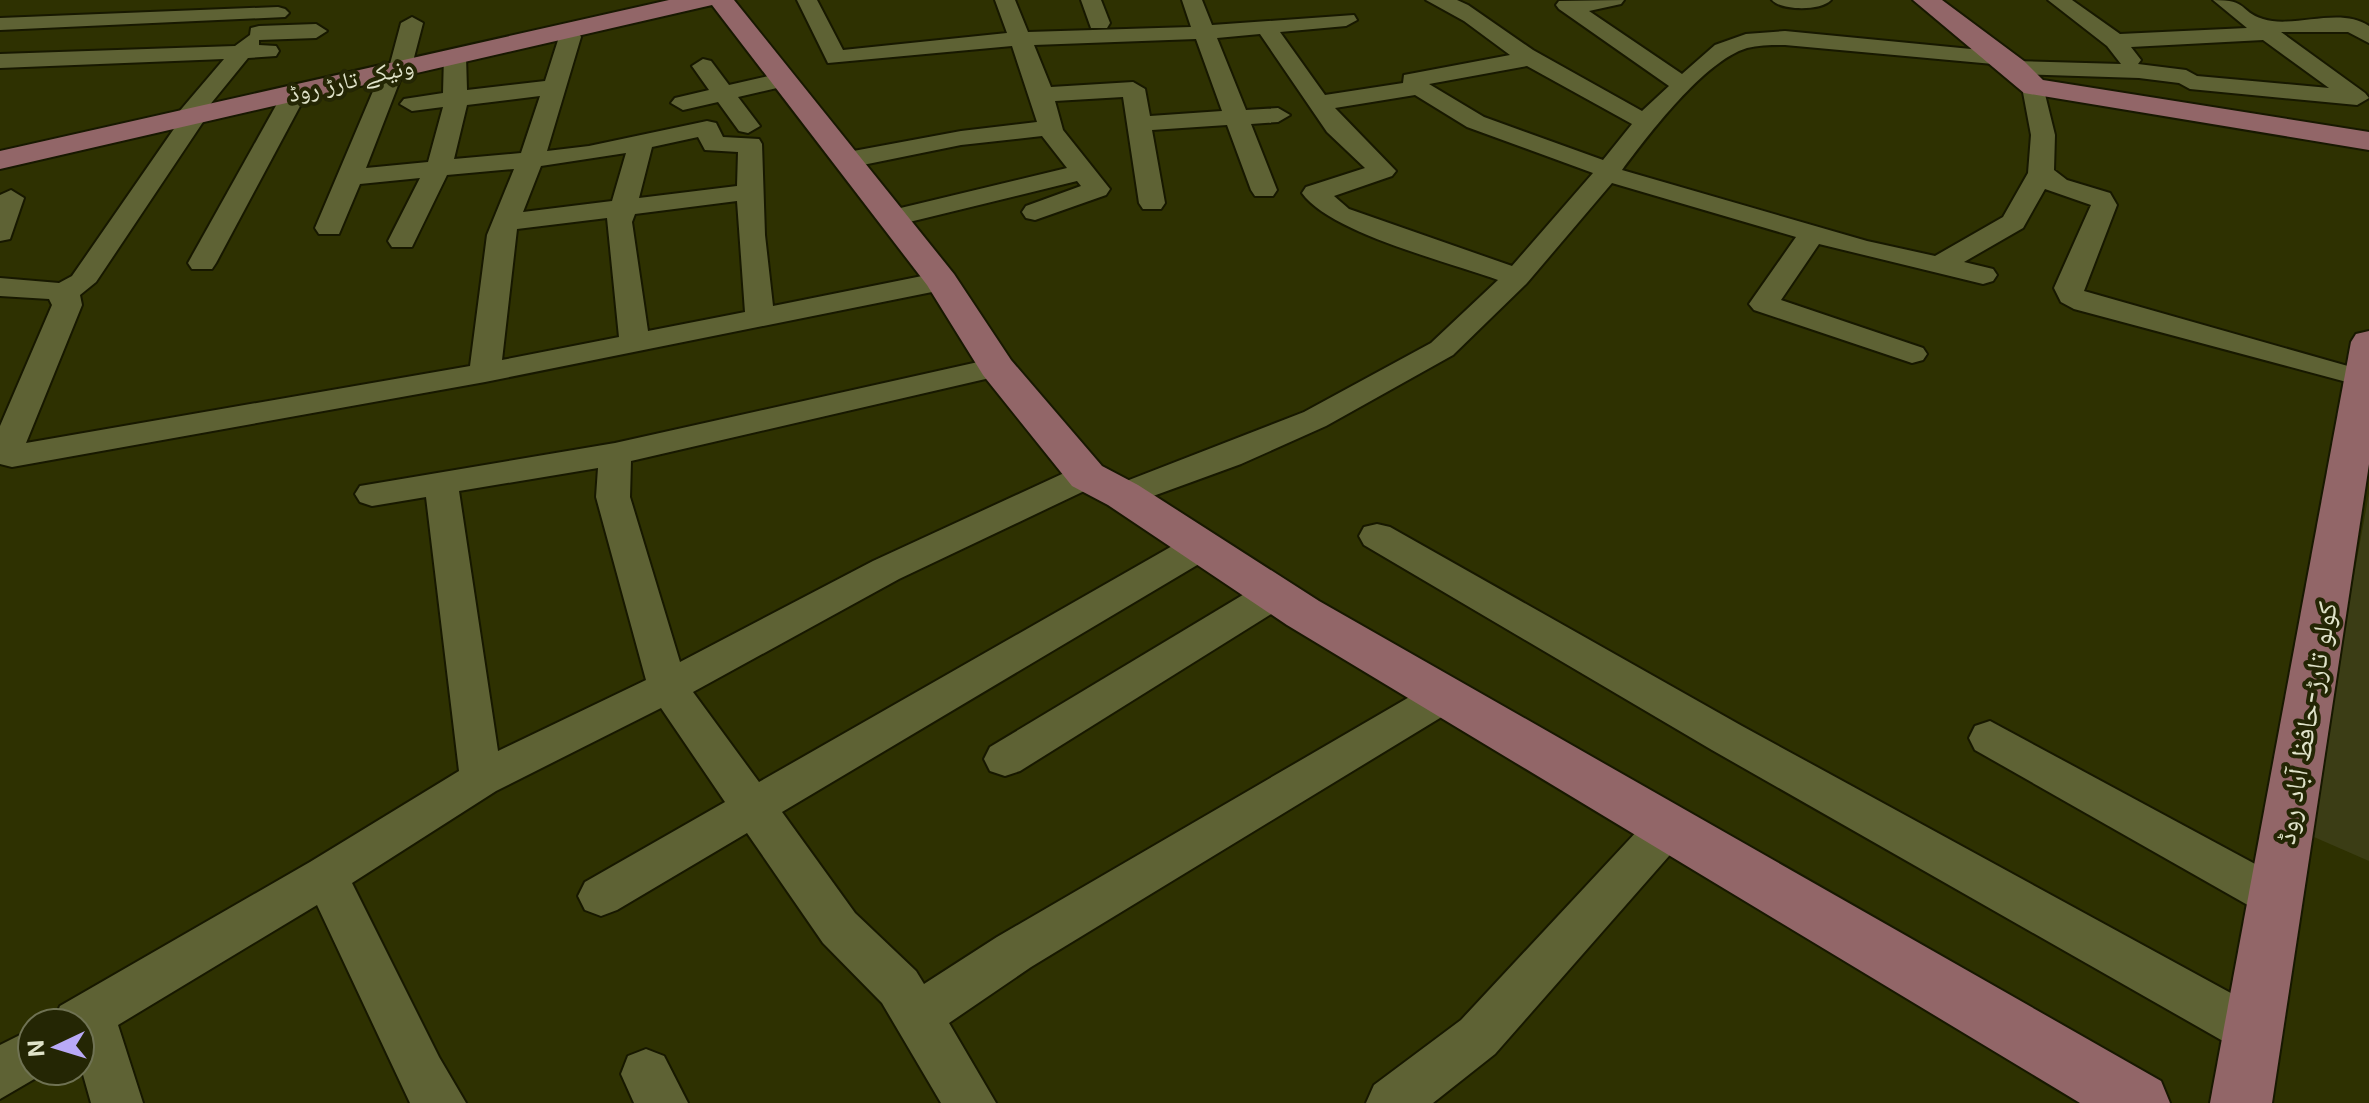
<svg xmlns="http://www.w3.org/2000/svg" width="2369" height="1103" font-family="Inter,'Noto Naskh Arabic',sans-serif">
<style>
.built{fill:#3b3d15}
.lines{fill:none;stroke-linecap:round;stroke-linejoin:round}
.minor-casing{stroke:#171800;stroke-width:4}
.major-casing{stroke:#171800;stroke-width:4}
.minor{fill:#5e6234;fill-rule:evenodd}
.major{fill:#926668;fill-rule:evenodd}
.labels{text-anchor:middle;stroke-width:8;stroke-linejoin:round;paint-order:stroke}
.far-street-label{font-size:24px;fill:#e0e3ca;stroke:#242604}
.street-label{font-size:28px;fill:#e0e3ca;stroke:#242604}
</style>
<rect width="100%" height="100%" fill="#2e3101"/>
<polygon class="built" points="2369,493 2369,861 2307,834"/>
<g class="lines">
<defs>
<g id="minor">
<path d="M797,0H817L843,50L1007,33L995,0H1015L1028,32L1191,27L1182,0H1202L1212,25L1354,15L1357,20L1346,26L1280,32L1325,95L1403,83L1404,75L1510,55L1464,21L1426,0H1457L1468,5L1533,50L1642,111L1669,86L1559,9L1556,5L1559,1L1624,0L1621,4L1589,11L1682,74L1715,45L1746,34L1785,31L2002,52L2010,54L2012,61L2121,64L2107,46L2048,0H2072L2120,34L2247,28L2213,0C2250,0 2238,11 2263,19C2293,29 2340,6 2369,26V43L2348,32H2281L2365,93L2369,98L2357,105L2190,89L2179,83L2139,78L2014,74L2006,72L2004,65L1785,45C1773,45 1759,45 1747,48C1704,61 1649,134 1622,170L1867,241L1935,256L2003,217L2028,173L2031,135L2022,87L2034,80L2042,82L2055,135L2054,170L2067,180L2110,193L2117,205L2084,291L2369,372V388L2074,309L2061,302L2054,288L2091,205L2045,189L2023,228L1964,262L1993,269L1997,275L1993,281L1983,284L1819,244L1781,300L1923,348L1927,354L1923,360L1912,363L1754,310L1749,304L1796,237L1612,183L1527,283L1453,355L1326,426L1241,464L1123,507L1111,503L1106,495L1111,487L1304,412L1431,343L1498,280C1449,262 1330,233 1302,193L1306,187L1365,168L1327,132L1260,34L1217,38L1246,110L1278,108L1290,115L1278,122L1251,124L1277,190L1273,196H1255L1251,190L1227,125L1152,130L1165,203L1161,209H1143L1139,203L1123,97L1055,101L1063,130L1110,189L1106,195L1035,220L1026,218L1022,212L1026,206L1081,186L1077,181L893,226L884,224L880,218L884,212L1067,168L1042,136L961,145L848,168L839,165L835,160L848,152L961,131L1037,122L1012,46L828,63ZM1196,39L1222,111L1150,116L1145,89L1133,82L1051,87L1034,45ZM2263,40L2329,88L2197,76L2186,70L2138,64L2141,60L2131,47ZM1527,66L1632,124L1603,160L1484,117L1429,84ZM1415,95L1467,127L1593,173L1512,266L1349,209L1334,196L1392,176L1396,171L1335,108Z"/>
<polygon points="1081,0 1101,0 1110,23 1107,28 1091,28"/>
<path d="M1772,0H1831C1821,11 1782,11 1772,0Z"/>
<polygon points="278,7 285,9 289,13 285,17 0,30 0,18"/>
<path d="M412,17L423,23L411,69L402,75L366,168L428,162L443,107L412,111L400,104L404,99L443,93L444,56L447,51L455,49L466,56L467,90L545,81L559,37L556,30L567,24L575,25L581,37L547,151L589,146L707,121L716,123L723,137L759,139L762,144L765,235L773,306L942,272L952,275L956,281L952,287L942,290L485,382L12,467L0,464V426L52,305L49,299L0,296V278L59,283L72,276L178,123L175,118L178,113L224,59L0,68V54L235,46L250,35L251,28L259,26L316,24L327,31L316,38L259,40V45L276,46L279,51L276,56L248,58L204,112L207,116L96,282L80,295L82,305L26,443L470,366L487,235L514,169L447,175L412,247H392L388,241L420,178L360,184L339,234H319L315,228L382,70L390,64L401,23ZM540,96L521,153L454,159L467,105ZM698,137L705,150L738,152L737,186L639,198L652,147ZM626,153L612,201L523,212L541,166ZM737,201L745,312L648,331L632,222L635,214ZM607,218L619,337L502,360L517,229Z"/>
<polygon points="703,59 711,61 729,85 786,72 797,79 794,84 738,97 760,126 748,133 739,131 718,102 683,110 671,103 675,98 709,90 692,66"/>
<polygon points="295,86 307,93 216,263 212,269 192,269 188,263 283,93"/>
<polygon points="11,190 24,198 10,239 0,241 0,195"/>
<path d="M996,358L1007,360L1011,367L1007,374L631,461L630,497L680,662L873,561L1075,468L1087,465L1099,468L1104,476L1099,484L899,579L693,692L759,782L1188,537L1201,533L1214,537L1219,546L1214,555L782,812L855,913L916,971L924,984L997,937L1430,685L1444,680L1458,685L1464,696L1458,707L1031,967L949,1023L996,1103H941L882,1003L823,943L747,833L617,910L601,916L585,910L578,896L585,882L725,802L661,708L496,791L352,883L439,1057L466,1103H410L317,905L118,1025L143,1103H91L80,1064V1023H53L60,1006L310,862L459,771L426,497L372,506L360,502L355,494L360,486L615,443ZM598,468L596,497L646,680L498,751L459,491Z"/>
<polygon points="1377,524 1390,527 1742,726 2271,1015 2279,1032 2271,1049 2254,1056 2237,1049 1712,750 1364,545 1359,536 1364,527"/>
<polygon points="1274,580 1287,584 1293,594 1287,604 1020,771 1005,776 990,771 984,759 990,747 1261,584"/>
<polygon points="1990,721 2292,884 2299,898 2292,912 2276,918 2260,912 1975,750 1969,738 1975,726"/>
<polygon points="1668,808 1683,814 1690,827 1683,840 1495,1054 1433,1103 1366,1103 1374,1085 1461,1020 1653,814"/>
<polygon points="32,1029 32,1071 48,1071 0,1099 0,1045"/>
<polygon points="646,1049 664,1056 688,1103 634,1103 621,1074 628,1056"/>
</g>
<g id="major">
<polygon points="669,0 734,0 954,274 1011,360 1102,466 1138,485 1319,601 2161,1081 2170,1103 2080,1103 1287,625 1108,505 1072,486 983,375 927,285 712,5 0,169 0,151"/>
<polygon points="1913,0 1942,0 2024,61 2043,80 2369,132 2369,150 2024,93"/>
<polygon points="2369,331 2369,464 2272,1103 2210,1103 2351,342 2356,334"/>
</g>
</defs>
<use href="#minor" class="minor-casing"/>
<use href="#major" class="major-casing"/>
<use href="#minor" class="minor"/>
<use href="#major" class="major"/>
</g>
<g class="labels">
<g class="far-street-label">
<text transform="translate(351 80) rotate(-13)" y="8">ونیکے تارڑ روڈ</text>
</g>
<g class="street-label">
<text transform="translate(2306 723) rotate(-80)" y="10">کولو تارڑ-حافظ آباد روڈ</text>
</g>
</g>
<g transform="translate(56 1047) rotate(266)"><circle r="38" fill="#242604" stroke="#6f7253" stroke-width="2"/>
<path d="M0-6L14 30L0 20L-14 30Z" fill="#b9aaf7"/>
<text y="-12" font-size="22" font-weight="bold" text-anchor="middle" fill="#e0e3ca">N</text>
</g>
</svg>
